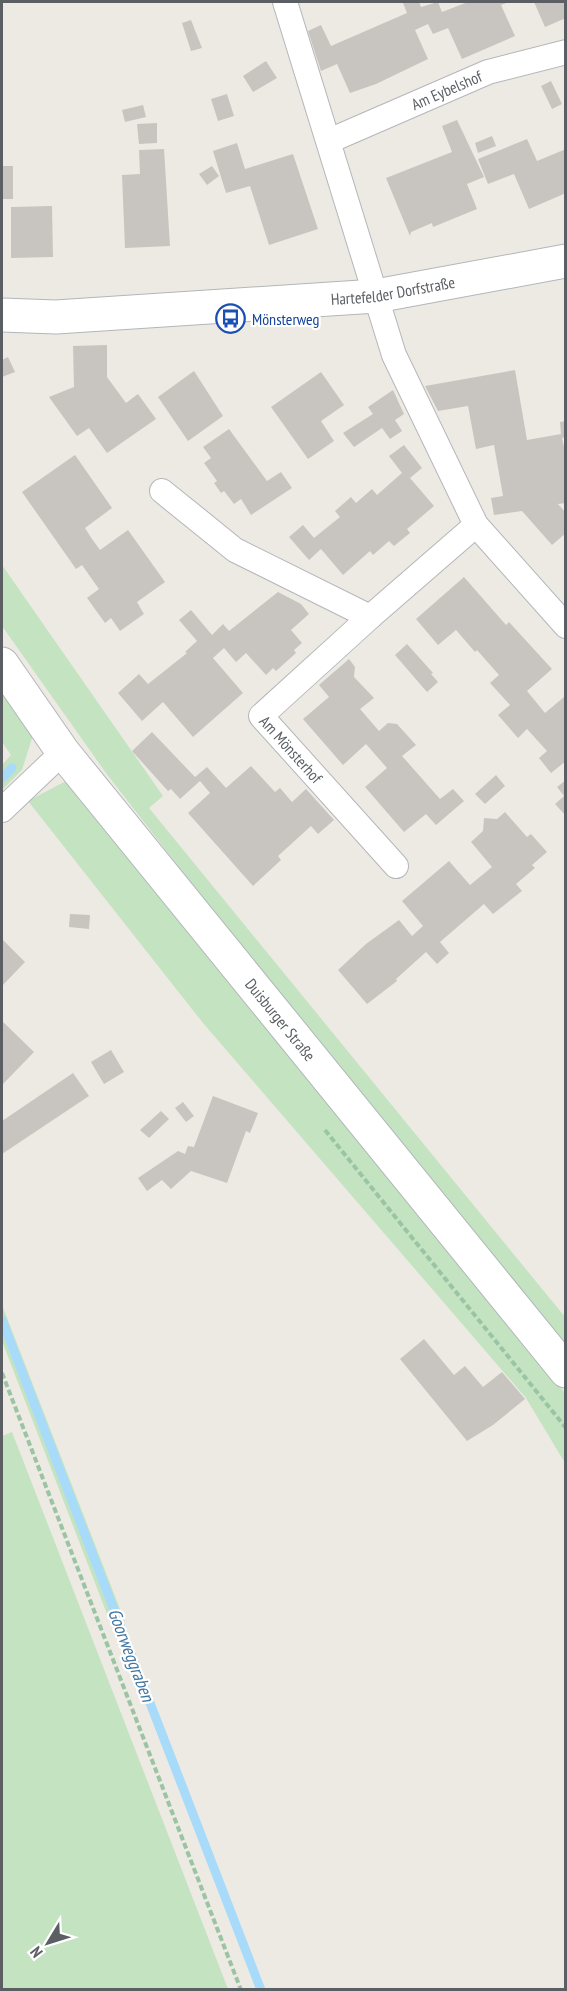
<svg xmlns="http://www.w3.org/2000/svg" width="567" height="1991" font-family="'PT Sans Narrow',sans-serif">
<style>
.green{fill:#c3e3c1}
.lines{fill:none;stroke-linecap:round;stroke-linejoin:round}
.stream{stroke:#a7dbf9;stroke-width:9}
.building{fill:#c8c5c0}
.minor-casing{stroke:#b4b6ba;stroke-width:26}
.secondary-casing{stroke:#b2b6ba;stroke-width:35}
.path{stroke:#9bc4a4;stroke-width:4;stroke-dasharray:6 3;stroke-linecap:butt}
.minor{stroke:#fff;stroke-width:24}
.secondary{stroke:#fff;stroke-width:33}
.labels{text-anchor:middle;stroke-width:4.5;stroke-linejoin:round;paint-order:stroke}
.street-label{font-size:16px;fill:#5b5f63;stroke:#fff}
.transit-label{font-size:16px;fill:#164399;stroke:#fff;text-anchor:start}
.water-label{font-size:18px;font-style:italic;fill:#4277a2;stroke:#fff}
</style>
<rect width="100%" height="100%" fill="#edeae3"/>
<g class="green">
<polygon points="2,565 163,796 149,808 565,1317 565,1345 250,959 106,773 2,626"/>
<polygon points="2,692 33,735 22,770 2,790 2,765 11,755 2,742"/>
<polygon points="66,781 565,1393 565,1463 526,1398 203,1023 28,801"/>
<polygon points="2,1305 125,1622 112,1627 2,1341"/>
<polygon points="12,1432 228,1989 2,1989 2,1436"/>
</g>
<g class="lines">
<g class="stream">
<polyline points="2,778 12,768"/>
<polyline points="2,1320 261,1990"/>
</g>
</g>
<g class="building">
<polygon points="406,2 419,2 421,7 438,2 442,12 468,2 509,2 501,5 515,36 462,59 448,28 433,34 428,24 415,30 428,59 376,84 350,93 337,64 321,71 308,31 321,25 331,46 407,13 403,3"/>
<polygon points="534,2 566,2 566,18 545,27"/>
<polygon points="191,20 202,48 191,51 182,23"/>
<polygon points="266,61 277,78 253,92 243,76"/>
<polygon points="551,81 562,104 552,109 541,86"/>
<polygon points="227,94 234,116 218,121 211,99"/>
<polygon points="143,105 146,117 125,122 122,110"/>
<polygon points="457,120 484,177 467,184 477,209 433,227 432,223 411,232 410,236 386,178 452,152 442,126"/>
<polygon points="157,123 157,143 139,144 137,124"/>
<polygon points="492,136 496,146 478,153 475,143"/>
<polygon points="527,139 537,161 566,149 566,193 529,209 514,174 488,184 478,159"/>
<polygon points="237,143 245,169 293,154 318,229 269,245 250,186 226,193 213,151"/>
<polygon points="164,149 170,246 125,248 122,175 140,174 139,150"/>
<rect x="2" y="166" width="11" height="33"/>
<polygon points="212,166 219,176 207,185 199,174"/>
<polygon points="52,206 53,257 11,258 11,207"/>
<polygon points="107,345 107,377 126,403 138,394 156,419 107,453 89,428 77,436 49,397 74,387 73,346"/>
<polygon points="8,357 15,372 2,377 2,360"/>
<polygon points="515,370 527,440 561,434 560,422 566,421 566,437 562,438 566,456 566,503 558,504 566,513 566,533 552,545 522,511 494,515 491,498 503,496 494,445 476,449 468,406 438,411 425,386"/>
<polygon points="194,371 223,416 188,441 158,397"/>
<polygon points="321,372 344,405 321,421 334,441 308,459 271,407"/>
<polygon points="393,390 404,414 395,420 402,431 390,439 382,428 354,447 343,433 373,414 368,407"/>
<polygon points="229,429 267,481 281,472 292,488 251,515 241,499 234,504 224,491 221,493 214,483 217,481 204,463 211,458 203,447"/>
<polygon points="404,445 422,468 410,478 434,506 407,529 410,533 394,546 389,541 373,555 370,551 343,575 321,549 309,560 289,537 303,525 314,538 340,517 335,511 351,497 356,503 372,489 377,495 402,473 389,456"/>
<polygon points="75,455 112,508 85,528 92,539 100,550 128,530 165,582 137,602 144,614 120,631 111,618 105,623 87,598 99,589 82,565 76,569 22,492"/>
<polygon points="464,577 506,625 509,622 552,669 527,691 545,713 564,697 566,700 566,761 551,773 539,758 547,751 527,729 518,738 498,715 510,705 490,683 499,675 477,650 475,652 456,630 438,645 416,619"/>
<polygon points="278,592 301,604 309,614 291,630 302,643 294,650 296,653 276,671 273,668 266,675 246,653 236,662 224,648 213,658 243,693 193,737 163,702 142,721 118,693 139,674 148,684 187,653 185,652 197,641 179,620 191,610 212,635 223,624 229,631"/>
<polygon points="407,644 433,673 431,674 438,682 427,692 395,655"/>
<polygon points="349,659 355,667 354,677 374,698 360,709 379,731 388,723 397,724 416,745 402,756 440,799 453,789 464,801 436,825 426,814 404,832 365,787 387,768 366,744 343,765 303,719 329,697 319,685"/>
<polygon points="152,732 195,777 207,767 226,788 251,766 275,792 280,788 292,802 306,789 334,820 318,834 311,826 278,856 281,860 253,886 188,813 210,793 200,781 180,799 171,789 168,791 132,751"/>
<polygon points="496,775 505,786 485,804 475,794"/>
<polygon points="566,780 566,816 555,804 564,796 557,787"/>
<polygon points="505,812 527,837 531,834 547,852 532,865 535,868 516,884 522,891 493,914 484,904 440,942 449,953 437,964 426,952 396,979 397,981 367,1004 338,970 366,944 399,920 412,936 423,926 402,901 449,861 470,885 492,867 471,842 483,831 484,818 497,819"/>
<polygon points="70,914 90,915 89,929 69,927"/>
<polygon points="2,939 25,962 2,986"/>
<polygon points="2,1021 34,1052 2,1085"/>
<polygon points="111,1050 124,1072 104,1084 91,1062"/>
<polygon points="73,1073 89,1096 2,1154 2,1121"/>
<polygon points="213,1096 258,1113 250,1133 246,1131 227,1183 191,1171 171,1189 162,1180 147,1191 138,1178 178,1151 185,1154 188,1146 194,1147"/>
<polygon points="183,1102 194,1116 186,1122 175,1108"/>
<polygon points="161,1111 169,1119 149,1138 140,1130"/>
<polygon points="424,1339 454,1375 465,1366 483,1387 502,1372 525,1399 493,1425 467,1441 400,1359"/>
</g>
<g class="lines">
<defs>
<g id="minor">
<polyline points="285,2 394,355 476,525 566,626"/>
<path id="s1" d="M329,141L488,72L566,52"/>
<polyline points="162,491 235,550 370,617 476,525"/>
<path id="s2" d="M370,617L261,716L396,866"/>
<polyline points="2,810 63,752"/>
</g>
<g id="secondary">
<path id="s3" d="M2,315L56,317L376,296L566,261"/>
<path id="s4" d="M2,664L63,752L566,1371"/>
</g>
</defs>
<use href="#minor" class="minor-casing"/>
<use href="#secondary" class="secondary-casing"/>
<g class="path">
<polyline points="325,1130 566,1428"/>
<polyline points="2,1373 241,1990"/>
</g>
<use href="#minor" class="minor"/>
<use href="#secondary" class="secondary"/>
</g>
<defs>
<symbol id="bus-ring" viewBox="-11 -11 22 22"><circle r="9.5" fill="#fff" stroke="#1a4fb4" stroke-width="1.5"/><path d="M-5-6H5V4H4V6H2V4H-2V6H-4V4H-5ZM-3.5-4V0h7V-4ZM-3.5 1.2v1.5H-2V1.2ZM2 1.2v1.5H3.5V1.2Z" fill="#1a4fb4"/></symbol>
</defs>
<g fill-rule="evenodd">
<use href="#bus-ring" x="214" y="302" width="33" height="33"/>
</g>
<g class="labels">
<g class="street-label">
<text dy="6" stroke="none"><textPath href="#s1" startOffset="128">Am Eybelshof</textPath></text>
<text dy="6" stroke="none"><textPath href="#s3" startOffset="392">Hartefelder Dorfstraße</textPath></text>
<text dy="6" stroke="none"><textPath href="#s2" startOffset="192">Am Mönsterhof</textPath></text>
<text dy="6" stroke="none"><textPath href="#s4" startOffset="452">Duisburger Straße</textPath></text>
</g>
<g class="transit-label">
<text x="252" y="325">Mönsterweg</text>
</g>
<g class="water-label">
<text transform="translate(131 1655) rotate(69)" y="6">Goorweggraben</text>
</g>
</g>
<rect width="567" height="1991" fill="none" stroke="#5b5f63" stroke-width="6"/>
<g transform="translate(48 1943) rotate(232)" stroke="#ffffff" stroke-width="4.5" paint-order="stroke">
<path d="M0-4.5L10 22L0 15L-10 22Z" fill="#5b5f63"/>
<text y="-9" font-size="16" font-weight="bold" text-anchor="middle" fill="#5b5f63">N</text>
</g>
</svg>
